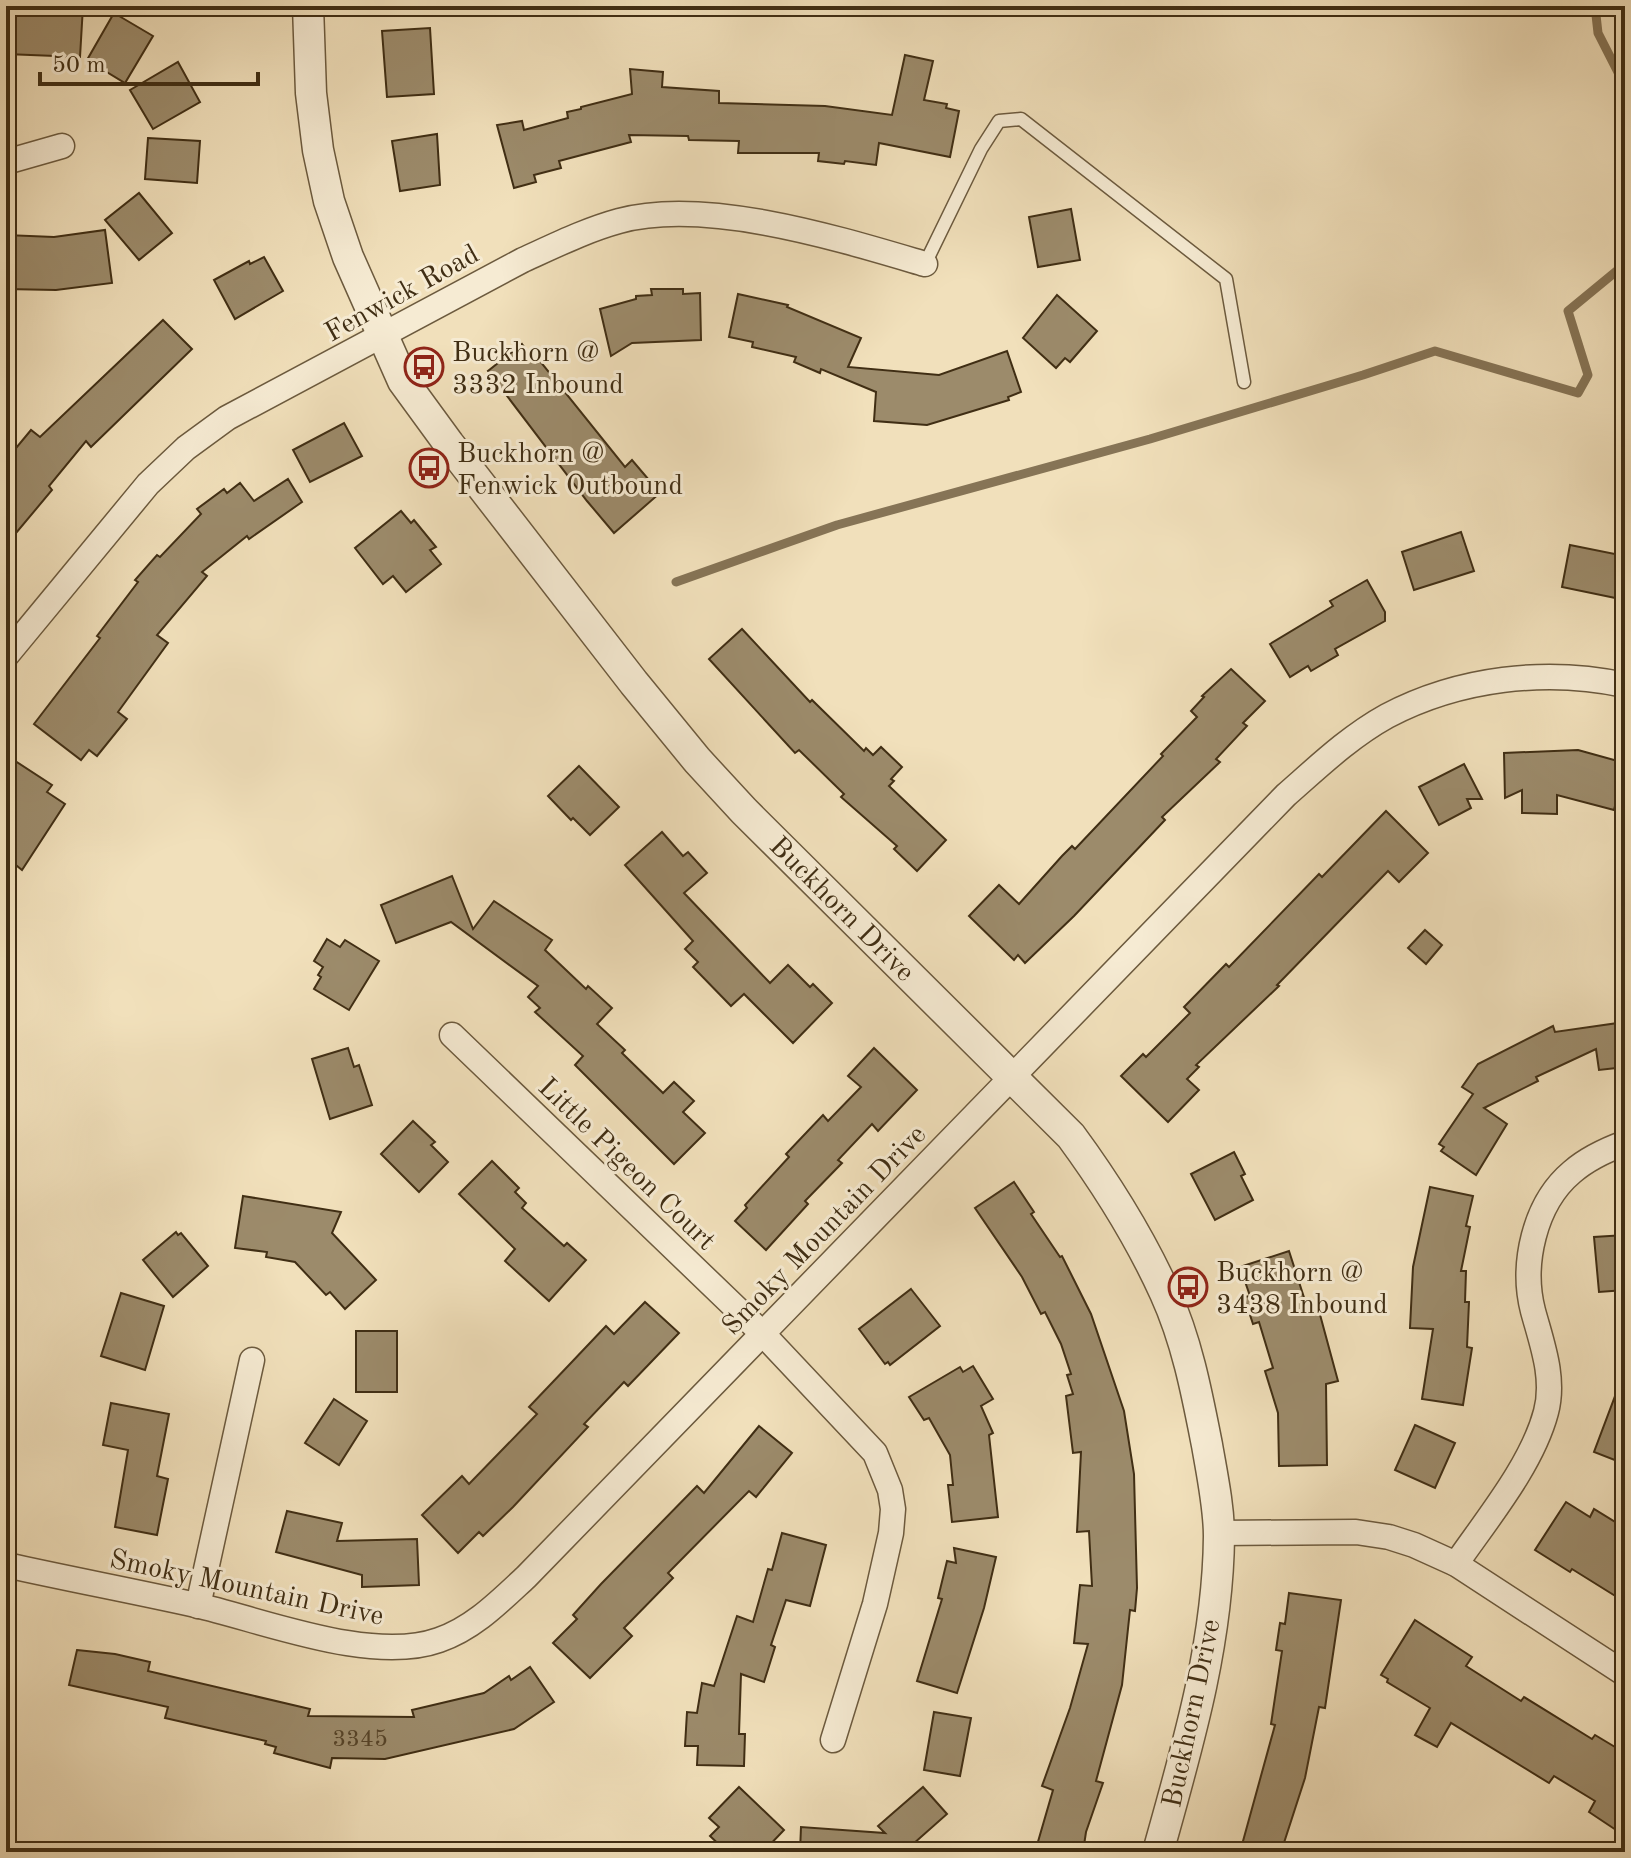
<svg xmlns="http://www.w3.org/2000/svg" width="1631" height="1858" font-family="'Old Standard TT',serif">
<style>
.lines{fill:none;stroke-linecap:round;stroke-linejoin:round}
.stream{stroke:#867456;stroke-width:9}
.building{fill:#9c8b6b;stroke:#402e14;stroke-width:2}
.service-casing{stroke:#6c5a3e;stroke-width:15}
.minor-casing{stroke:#6c5a3e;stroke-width:27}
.tertiary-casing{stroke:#6c5a3e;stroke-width:33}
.service{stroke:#f6ebd3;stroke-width:12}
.minor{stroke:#f6ebd3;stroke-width:24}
.tertiary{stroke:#f6ebd3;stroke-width:30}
.labels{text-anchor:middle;stroke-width:6;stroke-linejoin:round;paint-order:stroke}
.number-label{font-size:24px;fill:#57452a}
.street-label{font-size:28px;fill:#402e14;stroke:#f6ebd3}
.poi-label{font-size:28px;fill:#402e14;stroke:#f6ebd3;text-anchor:start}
</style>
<rect width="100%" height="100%" fill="#f1e0bb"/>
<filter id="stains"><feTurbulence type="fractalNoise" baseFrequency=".0025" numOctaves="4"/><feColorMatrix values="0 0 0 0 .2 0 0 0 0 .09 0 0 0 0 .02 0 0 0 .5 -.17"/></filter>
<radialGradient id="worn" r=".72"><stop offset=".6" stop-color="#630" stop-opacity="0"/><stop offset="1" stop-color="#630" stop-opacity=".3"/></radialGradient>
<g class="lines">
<g class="stream">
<polyline points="1595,6 1598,33 1625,86"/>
<polyline points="676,582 837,525 1150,439 1363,375 1435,351 1578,393 1588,375 1568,311 1619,269 1625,269"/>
</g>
</g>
<g class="building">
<polygon points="6,6 83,6 80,57 6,54"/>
<polygon points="114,13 153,36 125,83 87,60"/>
<polygon points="430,28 434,94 387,97 382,31"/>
<polygon points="905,55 933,61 924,100 947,104 946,108 959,111 950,157 879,143 876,165 845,161 844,164 818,161 819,153 738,153 739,141 689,140 688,136 629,135 631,142 559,161 561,168 534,175 536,182 514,188 497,125 522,121 524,130 568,118 567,112 581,109 581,107 632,94 630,69 663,72 662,87 719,91 719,103 825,106 892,115"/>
<polygon points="178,62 200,102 153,129 130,90"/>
<polygon points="437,134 440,185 400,191 392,141"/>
<polygon points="148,138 200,141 197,183 145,179"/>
<polygon points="139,193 172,233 139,260 105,220"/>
<polygon points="1071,209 1080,260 1038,267 1029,217"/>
<polygon points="105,230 112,283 56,290 6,289 6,235 54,237"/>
<polygon points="264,257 283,291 235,319 214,280 249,261 250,264"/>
<polygon points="651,289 683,289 683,294 700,293 701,340 632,343 611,356 600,309 636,299 636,296 652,295"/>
<polygon points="738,294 788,305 787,307 861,338 848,367 939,375 1007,351 1021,392 1008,397 1009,400 927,425 874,421 876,392 821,369 820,373 794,362 796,357 752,347 753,342 729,337"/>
<polygon points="1057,295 1097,331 1070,362 1065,358 1056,368 1023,338"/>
<polygon points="163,320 192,349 91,447 86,441 49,486 52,490 6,545 6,460 31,430 40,437"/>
<polygon points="522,344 537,363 540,361 625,467 632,460 660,493 614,533 587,501 488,371"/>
<polygon points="344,423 362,456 310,482 293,450"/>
<polygon points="288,479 302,502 249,539 247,536 202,572 207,576 157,635 168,643 118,712 127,719 97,756 89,750 81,760 34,724 100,638 97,636 138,582 135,580 157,555 160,557 201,514 197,509 224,489 227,493 240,483 254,501"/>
<polygon points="401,511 411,523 414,520 436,547 430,550 441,564 406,592 393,576 383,584 355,548"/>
<polygon points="1461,532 1474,571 1414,590 1402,552"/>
<polygon points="1570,545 1625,556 1625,600 1562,587"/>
<polygon points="1367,580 1385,612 1385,621 1335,649 1338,655 1311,671 1308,666 1290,677 1270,644 1333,606 1330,601"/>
<polygon points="742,629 810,702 812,700 864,751 866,748 873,755 881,747 902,767 891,779 894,781 889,786 946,840 917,871 894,849 897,846 841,797 844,794 799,750 795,753 709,659"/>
<polygon points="1231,669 1265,701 1243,723 1247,726 1216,759 1220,762 1162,817 1165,820 1074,916 1025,963 1018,955 1014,960 969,916 999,885 1019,904 1062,856 1072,846 1075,849 1163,756 1161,754 1197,717 1191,711 1204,697 1202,696"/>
<polygon points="1578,750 1625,763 1625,809 1615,806 1614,810 1557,795 1557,814 1522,813 1522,790 1505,798 1504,753"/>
<polygon points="6,755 52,785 47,792 65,804 22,870 6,857"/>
<polygon points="1464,764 1482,799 1467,799 1471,808 1439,825 1419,787"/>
<polygon points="579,766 619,807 590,835 573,818 571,820 548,796"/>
<polygon points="1386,811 1428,853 1399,882 1388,871 1277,985 1279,986 1196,1065 1199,1067 1187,1079 1199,1090 1168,1122 1121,1076 1143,1054 1146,1057 1190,1013 1184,1007 1226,964 1229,967 1319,874 1322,877"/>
<polygon points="662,832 683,856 688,852 707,873 684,893 770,983 788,965 810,987 813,984 832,1003 793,1043 744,994 731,1006 693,967 698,962 685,949 693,941 625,865"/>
<polygon points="452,876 473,929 494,901 552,940 545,950 586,989 588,986 612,1008 597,1024 625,1050 622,1053 663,1093 674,1082 694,1101 683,1112 705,1133 674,1164 575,1065 583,1056 535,1012 540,1008 528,997 538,986 451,922 396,943 381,905"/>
<polygon points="1425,930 1442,945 1426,964 1408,948"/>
<polygon points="327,939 340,947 345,940 379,961 349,1010 314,989 321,977 318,975 323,967 314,961"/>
<polygon points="1625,1022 1625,1067 1599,1070 1596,1049 1536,1077 1538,1081 1484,1108 1507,1124 1476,1175 1441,1151 1444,1147 1439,1144 1473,1094 1462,1087 1478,1064 1553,1026 1555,1032"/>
<polygon points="348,1048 354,1067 359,1065 372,1105 330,1119 312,1059"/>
<polygon points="874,1048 917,1090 878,1131 872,1124 838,1160 842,1163 805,1201 808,1204 766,1250 735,1221 747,1208 745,1205 789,1157 786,1154 823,1115 828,1121 861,1087 848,1076"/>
<polygon points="413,1121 435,1142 431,1145 448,1162 419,1192 381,1154"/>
<polygon points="1234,1152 1245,1174 1241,1176 1253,1200 1215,1220 1191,1174"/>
<polygon points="492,1161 519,1188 515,1192 526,1203 522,1208 564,1246 567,1243 586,1260 549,1301 505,1261 515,1249 459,1194"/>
<polygon points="1014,1182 1034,1212 1031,1214 1060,1257 1062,1256 1091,1314 1124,1411 1134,1474 1137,1588 1135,1611 1130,1610 1122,1685 1096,1781 1103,1783 1086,1832 1083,1852 1035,1852 1053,1790 1042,1786 1070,1708 1088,1644 1074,1643 1080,1585 1092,1586 1089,1531 1077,1532 1081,1452 1073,1453 1066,1396 1073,1394 1067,1375 1071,1374 1061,1344 1045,1312 1041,1314 1022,1277 975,1208"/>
<polygon points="1430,1187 1473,1196 1466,1226 1470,1227 1461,1271 1466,1271 1465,1302 1469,1302 1467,1347 1472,1348 1463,1405 1422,1399 1433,1329 1410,1328 1413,1267"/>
<polygon points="243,1196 341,1212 332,1233 376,1280 345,1309 330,1292 326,1295 295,1262 266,1257 267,1252 235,1248"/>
<polygon points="176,1232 178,1235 181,1233 208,1266 173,1297 143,1260"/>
<polygon points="1625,1235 1625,1290 1599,1292 1594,1237"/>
<polygon points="1289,1251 1309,1313 1319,1311 1338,1381 1326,1384 1327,1465 1279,1466 1278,1413 1265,1371 1273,1368 1259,1322 1253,1324 1244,1297 1250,1296 1240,1267"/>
<polygon points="911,1289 940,1326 890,1365 888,1362 885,1364 859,1329"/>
<polygon points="121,1293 164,1306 145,1370 101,1356"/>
<polygon points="645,1302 679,1333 628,1386 624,1382 584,1424 588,1427 513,1507 483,1536 479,1532 458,1553 422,1515 462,1476 469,1484 537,1414 529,1407 569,1365 606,1326 614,1334"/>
<rect x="356" y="1331" width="41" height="61"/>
<polygon points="973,1366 993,1399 981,1406 993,1433 989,1435 998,1517 952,1522 948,1485 953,1485 950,1455 929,1418 924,1420 909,1397 960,1367 963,1372"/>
<polygon points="1623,1375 1625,1376 1625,1464 1594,1452"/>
<polygon points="334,1399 367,1421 339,1465 305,1443"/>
<polygon points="111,1403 169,1414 157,1476 168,1479 157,1535 115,1527 128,1450 103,1445"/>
<polygon points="1415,1425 1455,1443 1435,1488 1395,1470"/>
<polygon points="759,1426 792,1453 756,1497 749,1491 668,1573 673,1578 624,1628 632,1636 590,1678 553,1643 577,1619 573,1615 601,1584 697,1486 704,1493"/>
<polygon points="1566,1502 1590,1517 1594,1509 1625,1528 1625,1602 1572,1569 1570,1572 1535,1550"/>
<polygon points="287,1511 342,1523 337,1541 417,1539 419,1585 362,1587 362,1575 276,1552"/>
<polygon points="782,1533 826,1545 810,1606 786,1600 771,1645 775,1647 764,1682 741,1674 739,1734 745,1734 744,1766 697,1765 698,1746 685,1746 687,1712 697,1713 702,1683 714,1686 737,1616 753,1622 768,1569 772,1570"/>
<polygon points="954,1548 996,1557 984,1608 957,1693 917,1681 942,1599 938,1598 947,1561 956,1563"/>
<polygon points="1289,1593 1341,1600 1325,1708 1319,1707 1305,1778 1281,1852 1240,1852 1275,1725 1271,1724 1282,1651 1276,1650 1280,1623 1285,1624"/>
<polygon points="1415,1620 1472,1657 1466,1666 1521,1701 1524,1697 1592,1739 1595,1735 1625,1753 1625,1836 1589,1812 1595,1801 1554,1776 1549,1783 1451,1723 1437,1747 1415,1735 1430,1708 1387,1682 1388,1679 1381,1675"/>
<polygon points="77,1650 115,1654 150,1662 148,1671 310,1709 308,1716 414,1717 412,1710 484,1693 509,1676 511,1680 530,1667 554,1702 514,1729 385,1759 332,1758 330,1768 274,1753 276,1747 265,1744 266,1741 165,1718 168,1707 69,1685"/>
<polygon points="934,1712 971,1718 960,1776 924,1770"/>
<polygon points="739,1787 784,1830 763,1852 727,1852 710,1836 719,1827 709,1818"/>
<polygon points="923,1787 947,1814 904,1852 899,1849 899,1852 800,1852 801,1827 885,1833 878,1826"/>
</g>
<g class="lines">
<defs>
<polyline id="service" points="925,264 981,149 999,121 1021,119 1226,279 1244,382"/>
<g id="minor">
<polyline points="6,162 62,146"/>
<path d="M6,656L148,484L186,448L227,418L523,260C554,246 586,230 619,221C706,197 840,239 925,264"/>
<polyline points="452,1035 763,1334 875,1453 890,1490 893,1509 891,1533 875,1604 833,1740"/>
<polyline points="1219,1533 1356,1532 1389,1537 1414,1545 1456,1564 1625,1674"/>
<path d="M1456,1564C1487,1519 1532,1465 1546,1412C1555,1378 1542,1344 1533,1311C1521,1265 1534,1204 1572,1172C1588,1158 1606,1150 1625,1143"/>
<path d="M6,1565C69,1579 133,1591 196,1605C265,1621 372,1664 439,1640C474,1628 500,1601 526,1577L1286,795C1318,767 1349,737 1387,716C1459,678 1546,668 1625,685"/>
<polyline points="198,1606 252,1360"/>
</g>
<path id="tertiary" d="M308,6L311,93L318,150L329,201L348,257L403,381L449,444L634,683L697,760L744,811L1071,1136C1107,1185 1140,1238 1165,1293C1187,1341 1197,1394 1207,1445C1212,1474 1219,1507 1219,1536C1218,1645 1187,1748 1158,1852"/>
</defs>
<use href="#service" class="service-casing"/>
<use href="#minor" class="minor-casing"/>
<use href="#tertiary" class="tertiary-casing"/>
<use href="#service" class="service"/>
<use href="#minor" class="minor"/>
<use href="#tertiary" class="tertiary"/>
</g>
<defs>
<symbol id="bus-ring" viewBox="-11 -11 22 22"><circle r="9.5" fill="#f6ebd3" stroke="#8f2418" stroke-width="1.5"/><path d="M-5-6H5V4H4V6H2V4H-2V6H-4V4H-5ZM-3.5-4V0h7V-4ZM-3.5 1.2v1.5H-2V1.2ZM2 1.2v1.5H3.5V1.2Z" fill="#8f2418"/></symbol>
</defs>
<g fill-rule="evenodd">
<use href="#bus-ring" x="402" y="345" width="44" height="44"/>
<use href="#bus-ring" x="407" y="446" width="44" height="44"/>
<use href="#bus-ring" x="1166" y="1265" width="44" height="44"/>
</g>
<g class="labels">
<g class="number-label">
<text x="360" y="1746">3345</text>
</g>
<g class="street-label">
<text transform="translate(401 292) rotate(-29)" y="10">Fenwick Road</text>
<text transform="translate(843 908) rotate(45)" y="10">Buckhorn Drive</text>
<text transform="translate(628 1163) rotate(44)" y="10">Little Pigeon Court</text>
<text transform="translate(823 1229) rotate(-46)" y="10">Smoky Mountain Drive</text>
<text transform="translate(247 1586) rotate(12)" y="10">Smoky Mountain Drive</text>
<text transform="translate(1190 1713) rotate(-78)" y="10">Buckhorn Drive</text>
</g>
<g class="poi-label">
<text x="452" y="361">Buckhorn @<tspan x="452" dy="32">3332 Inbound</tspan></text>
<text x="457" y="462">Buckhorn @<tspan x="457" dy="32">Fenwick Outbound</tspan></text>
<text x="1216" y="1281">Buckhorn @<tspan x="1216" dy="32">3438 Inbound</tspan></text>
</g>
</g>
<rect width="1631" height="1858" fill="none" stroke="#f1e0bb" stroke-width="32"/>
<rect x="8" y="8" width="1615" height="1842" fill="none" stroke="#402e14" stroke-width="4"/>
<rect x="16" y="16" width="1599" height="1826" fill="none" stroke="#402e14" stroke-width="2"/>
<path d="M40 72v12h218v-12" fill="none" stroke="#402e14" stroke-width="4"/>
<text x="52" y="72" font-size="24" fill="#402e14" stroke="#f6ebd3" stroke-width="6" paint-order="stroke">50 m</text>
<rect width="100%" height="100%" filter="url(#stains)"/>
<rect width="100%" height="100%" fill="url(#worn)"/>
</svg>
